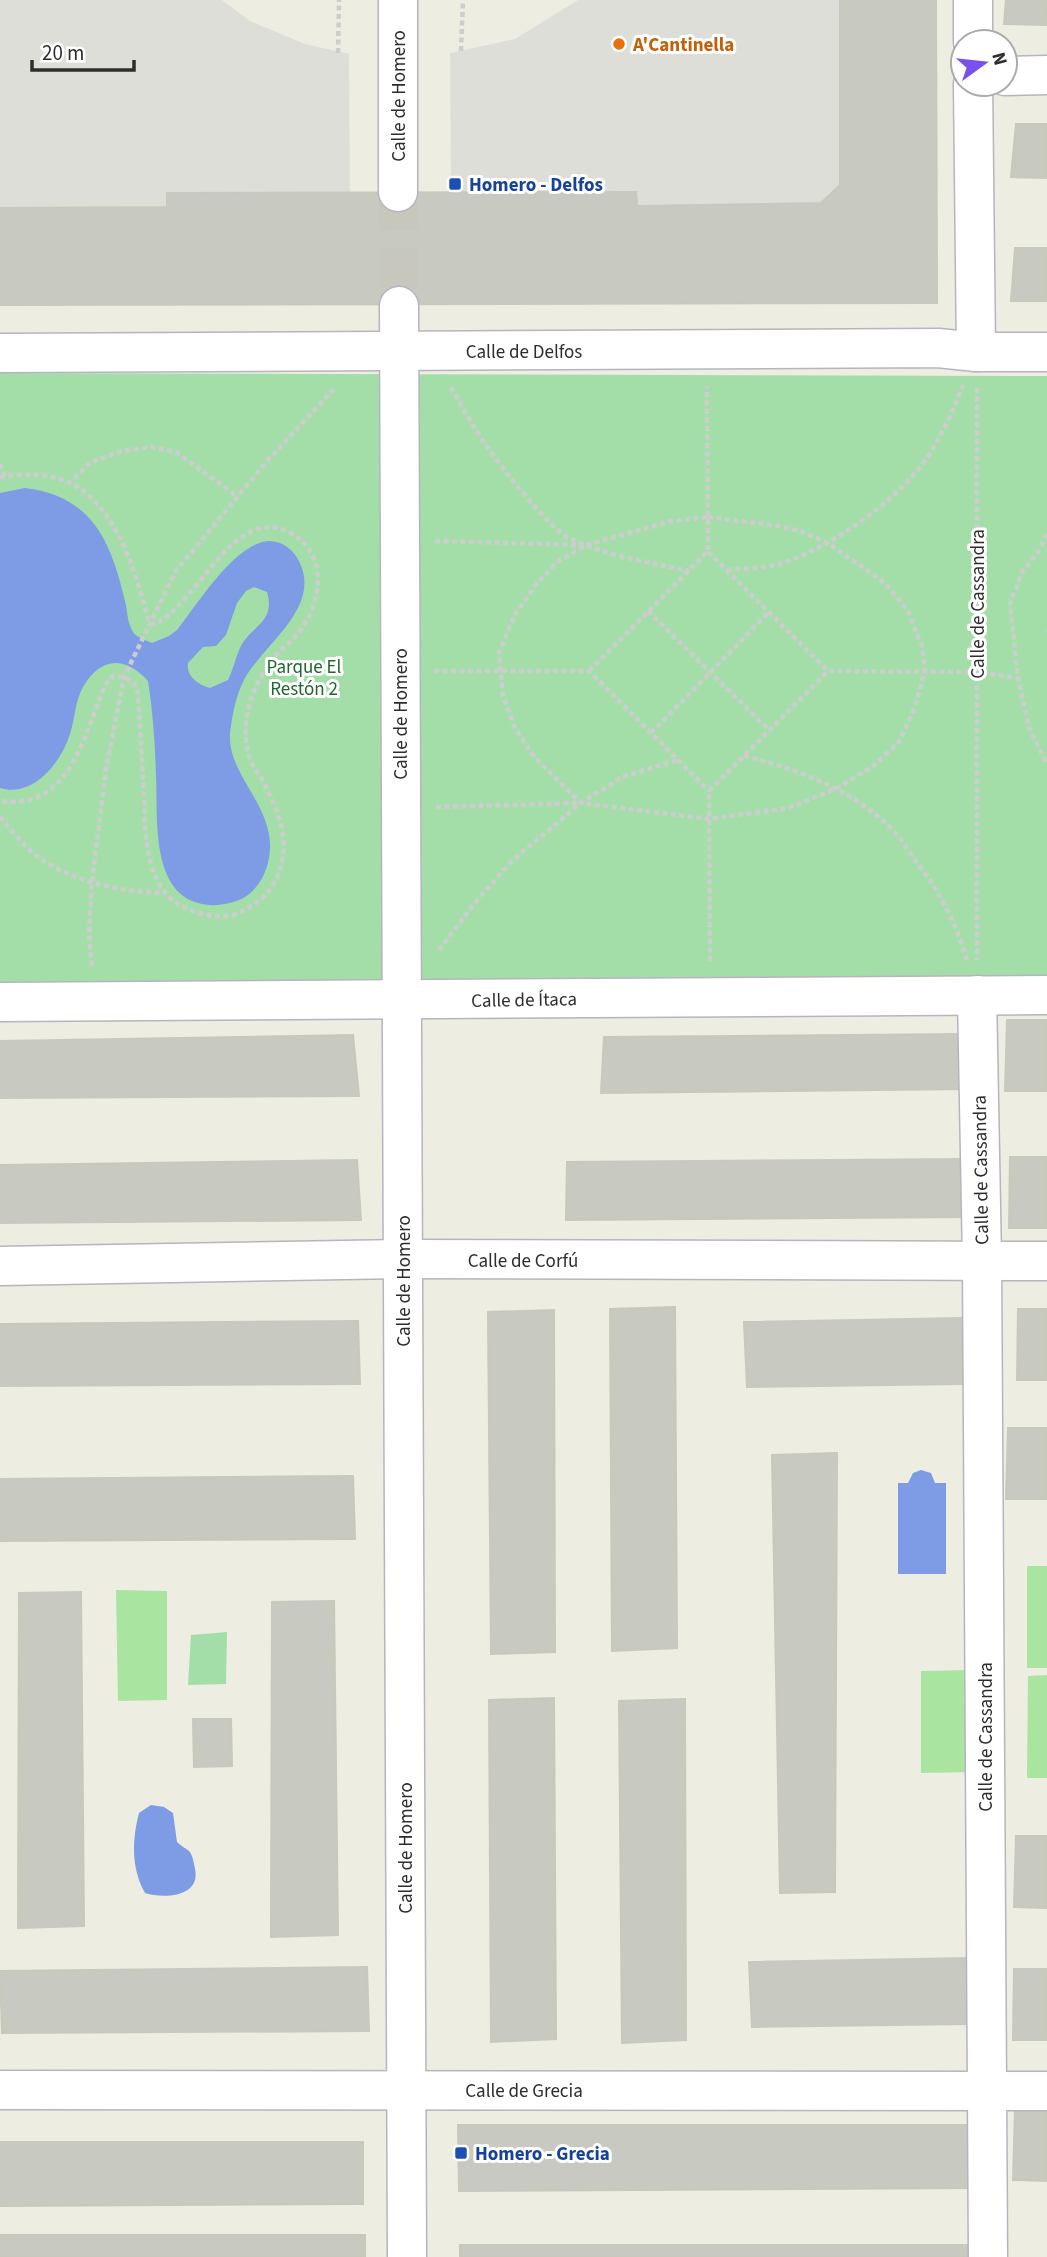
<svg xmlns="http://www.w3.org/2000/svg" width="1047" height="2257" font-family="'Source Sans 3',sans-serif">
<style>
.park{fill:#a3dea9}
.pitch{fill:#a9e4a0}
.plaza{fill:#ddded7}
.water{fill:#7e9ce5;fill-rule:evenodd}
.building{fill:#c8c9c0;stroke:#c7c9ba;stroke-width:2}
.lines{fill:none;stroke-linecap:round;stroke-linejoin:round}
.secondary-tunnel{stroke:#c7c7bd;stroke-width:38;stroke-dasharray:38 19;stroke-linecap:butt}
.street-casing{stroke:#b7b4bf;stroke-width:41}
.secondary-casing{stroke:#b7b4bf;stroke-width:41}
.path{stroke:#cdcdcd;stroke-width:4.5;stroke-dasharray:5 3.5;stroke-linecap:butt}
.street{stroke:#fff;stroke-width:38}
.secondary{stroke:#fff;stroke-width:38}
.food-dot{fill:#e8710a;stroke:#fff;stroke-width:2.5}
.transit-dot{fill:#1a4fb4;stroke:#fff;stroke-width:2.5}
.labels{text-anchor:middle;stroke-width:6;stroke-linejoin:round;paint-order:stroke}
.food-label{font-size:19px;font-weight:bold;fill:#c56008;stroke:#fff;text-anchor:start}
.street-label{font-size:19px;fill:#2d2d2d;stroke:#fff}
.transit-label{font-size:19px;font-weight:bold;fill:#164399;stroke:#fff;text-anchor:start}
.park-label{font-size:19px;fill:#226532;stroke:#fff}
</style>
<rect width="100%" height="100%" fill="#edede1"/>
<g class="park">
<polygon points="0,373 1047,376 1047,978 0,983"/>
<polygon points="227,1632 226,1684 188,1685 191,1635"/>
</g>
<g class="pitch">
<rect x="1027" y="1566" width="20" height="102"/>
<polygon points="116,1590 167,1591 167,1700 118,1701"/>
<polygon points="971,1670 972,1772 921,1773 921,1671"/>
<polygon points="1047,1675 1047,1778 1027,1778 1028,1676"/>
</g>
<g class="plaza">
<polygon points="0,0 222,0 250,21 305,44 349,54 350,192 167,193 167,207 0,208"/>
<polygon points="578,0 840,0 840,185 821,203 637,206 636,192 451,192 450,53 515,39"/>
</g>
<g class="water">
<path d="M25,488C92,496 111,541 125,601C128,612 127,628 137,636C141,639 148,641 152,643L169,636L177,630C197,605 236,541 270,541C283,542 293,549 299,561C322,607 266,642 245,678C236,694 232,716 230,734C227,776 278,808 269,858C266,875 256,893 239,900C226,905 212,907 198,903C150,890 158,814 156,776C155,744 153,712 148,681C125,655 100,657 83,687C75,701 75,719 70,734C61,763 33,798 0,788V493ZM254,587L267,592C276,623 251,625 240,648C235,659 233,670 228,680L210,688C198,685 186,676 188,663L203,647L216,646L226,635L237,603L246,591Z"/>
<polygon points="921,1470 931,1473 935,1483 946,1483 946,1574 898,1574 898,1483 908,1483 913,1473"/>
<path d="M151,1805L164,1807L173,1813L177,1842C181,1846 187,1849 190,1852C193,1857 194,1864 195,1869C201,1897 164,1899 145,1893C131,1868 132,1840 139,1813Z"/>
</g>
<g class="building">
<polygon points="840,0 936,0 937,303 0,305 0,208 167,207 167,193 636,192 637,206 821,203 840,185"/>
<polygon points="1006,0 1047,0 1047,25 1004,24"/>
<polygon points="1016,124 1047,124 1047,178 1011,177"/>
<polygon points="1015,248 1047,248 1047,301 1011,301"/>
<polygon points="1007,1020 1047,1020 1047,1091 1005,1091"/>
<polygon points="966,1034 969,1089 601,1093 604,1037"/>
<polygon points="353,1035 359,1096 0,1098 0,1041"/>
<polygon points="1010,1157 1047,1157 1047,1228 1009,1228"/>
<polygon points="968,1159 969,1217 566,1220 567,1162"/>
<polygon points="357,1160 361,1220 0,1223 0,1165"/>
<polygon points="675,1307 677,1648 612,1651 610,1309"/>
<polygon points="1018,1309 1047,1309 1047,1380 1017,1380"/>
<polygon points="554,1310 555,1652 491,1654 488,1312"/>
<polygon points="962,1318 962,1384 747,1387 744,1322"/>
<polygon points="358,1321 360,1384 0,1386 0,1324"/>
<polygon points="1008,1428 1047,1428 1047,1499 1006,1499"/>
<polygon points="837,1453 835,1892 780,1893 772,1455"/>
<polygon points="353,1476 355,1539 0,1541 0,1479"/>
<polygon points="81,1592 84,1926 18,1928 19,1593"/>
<polygon points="334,1601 338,1935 271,1937 272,1602"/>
<polygon points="554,1698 556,2039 491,2042 489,1700"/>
<polygon points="685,1699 686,2040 622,2043 619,1701"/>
<polygon points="193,1719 231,1719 232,1766 194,1767"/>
<polygon points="1016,1836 1047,1836 1047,1908 1014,1907"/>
<polygon points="968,1958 967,2024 752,2027 749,1962"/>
<polygon points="367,1967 369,2031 2,2033 0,1971"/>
<polygon points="1014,1969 1047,1969 1047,2040 1013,2040"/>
<polygon points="1015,2109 1047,2109 1047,2181 1013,2180"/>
<polygon points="458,2125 977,2125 977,2188 459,2191"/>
<polygon points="0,2142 363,2142 363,2204 0,2206"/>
<rect x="0" y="2235" width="365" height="22"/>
<rect x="460" y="2245" width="519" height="12"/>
</g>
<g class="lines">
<polyline class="secondary-tunnel" points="398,192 399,306"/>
<defs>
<g id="street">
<polyline points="973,42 973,0"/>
<polyline points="1005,76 1047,75"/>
<polyline points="973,84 976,352"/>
<polyline points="0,353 938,348 976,352 1047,352"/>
<polyline points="977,995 982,1260 988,2257"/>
<polyline points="0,1002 1047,995"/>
<polyline points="0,1266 403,1259 1047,1261"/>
<polyline points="0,2090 1047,2091"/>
</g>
<g id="secondary">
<polyline points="398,0 398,192"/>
<polyline points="399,306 407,2257"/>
</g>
</defs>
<use href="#street" class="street-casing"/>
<use href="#secondary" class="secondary-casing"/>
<g class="path">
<polyline points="461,51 463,0"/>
<polyline points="338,53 339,0"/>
<path d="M451,387C473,429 499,466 530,501C543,515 553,529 569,538C602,555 653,563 689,571"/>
<polyline points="977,388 977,960"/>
<polyline points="0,464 5,476"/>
<path d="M0,478C11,474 25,475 37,475C110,477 134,566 149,623L154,624C197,606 233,504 289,532C327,551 323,598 302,628C294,640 281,648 273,659C260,675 250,696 247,716C245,728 245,741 248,753C250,764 258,771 263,781C276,806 288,833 282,861C276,889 261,904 235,914C224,918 210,916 199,913C181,908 167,899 158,882C144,855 145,823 144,794C142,760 140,727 138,693L133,681L124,677L113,676C102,686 100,700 94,714C77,760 58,809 0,801"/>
<polyline points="68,484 91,462 122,451 151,447 176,452 238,497"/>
<polygon points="708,517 779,526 800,531 828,543 886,584 908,611 922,647 925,672 915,707 899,742 872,767 837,788 789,808 709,819 581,803 535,758 515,728 503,696 499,653 514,616 535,586 557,562 586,545 672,521"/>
<polyline points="1047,534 1038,552 1022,572 1010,604 1018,678 1029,728 1047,764"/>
<polyline points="435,541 584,545"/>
<polyline points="708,552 828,671 977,672 1018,678"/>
<path d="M727,570C742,568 760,569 775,565C822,554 896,502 924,462C941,438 952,412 963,385"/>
<polyline points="648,611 769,730"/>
<polyline points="1047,630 1047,631"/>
<polyline points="434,671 589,671 709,791"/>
<polyline points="589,671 708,551 707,386"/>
<polyline points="651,733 769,612"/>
<path d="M744,756C799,770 852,789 893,830C902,840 910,853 919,865C941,894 957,925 967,961"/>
<polyline points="436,807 581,803"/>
<path d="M0,817C12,831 25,848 41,859C77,883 123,892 165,893"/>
<polyline points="439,950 477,900 512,861 581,803 622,777 678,760"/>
<polyline points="710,961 709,791 828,671"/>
<polyline points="92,966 89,934 92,882 106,769 124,677 175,572 268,460 335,388"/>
</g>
<use href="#street" class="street"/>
<use href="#secondary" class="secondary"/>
</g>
<circle class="food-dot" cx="619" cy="44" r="7"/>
<g class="transit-dot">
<rect x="448" y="177" width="14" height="14" rx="3.5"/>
<rect x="454" y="2146" width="14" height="14" rx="3.5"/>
</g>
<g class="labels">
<g class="food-label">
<text x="633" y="51">A'Cantinella</text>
</g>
<g class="street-label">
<text transform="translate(398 96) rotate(-90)" y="7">Calle de Homero</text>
<text x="524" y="358">Calle de Delfos</text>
<text transform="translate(977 604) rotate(-90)" y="7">Calle de Cassandra</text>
<text transform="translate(400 714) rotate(-90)" y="7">Calle de Homero</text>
<text transform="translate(524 999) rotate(-1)" y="7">Calle de Ítaca</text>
<text transform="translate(980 1170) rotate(-91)" y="7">Calle de Cassandra</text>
<text x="523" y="1267">Calle de Corfú</text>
<text transform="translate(403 1281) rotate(-90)" y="7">Calle de Homero</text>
<text transform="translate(985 1737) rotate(-90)" y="7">Calle de Cassandra</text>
<text transform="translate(405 1848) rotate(-90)" y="7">Calle de Homero</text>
<text x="524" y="2097">Calle de Grecia</text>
</g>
<g class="transit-label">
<text x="469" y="191">Homero - Delfos</text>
<text x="475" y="2160">Homero - Grecia</text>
</g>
<g class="park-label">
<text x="304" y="673">Parque El<tspan x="304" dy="22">Restón 2</tspan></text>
</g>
</g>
<g transform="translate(984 63) rotate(75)"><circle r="33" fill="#ffffff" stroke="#ababab" stroke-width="2"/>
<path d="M0-5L12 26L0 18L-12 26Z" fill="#7850eb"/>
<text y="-10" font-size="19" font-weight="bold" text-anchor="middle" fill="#2d2d2d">N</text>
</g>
<path d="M32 60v10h102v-10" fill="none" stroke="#2d2d2d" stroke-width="3.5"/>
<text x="42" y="60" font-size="21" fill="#2d2d2d" stroke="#ffffff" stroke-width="5" paint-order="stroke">20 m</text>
</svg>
